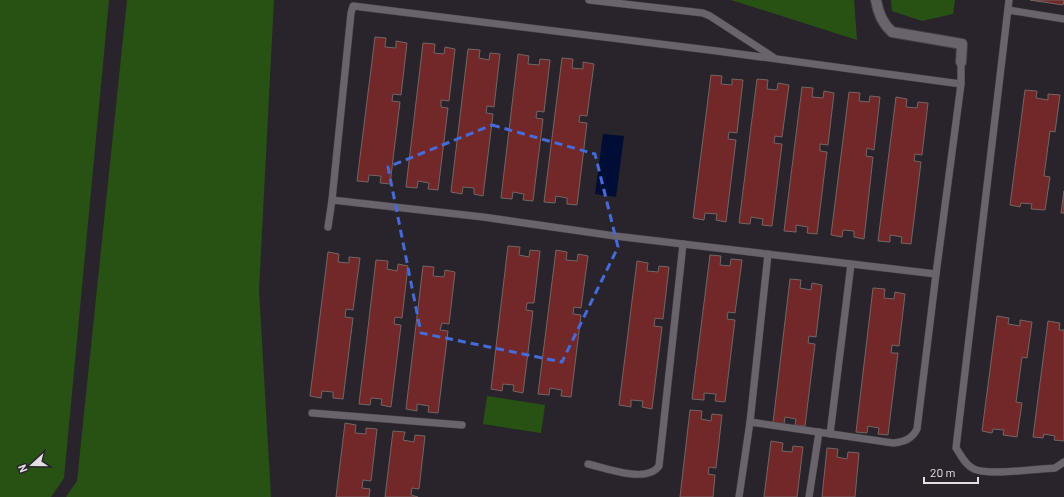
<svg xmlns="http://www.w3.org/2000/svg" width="1064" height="497" font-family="Barlow,sans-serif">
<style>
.green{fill:#275213}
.water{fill:#000d35}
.building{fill:#722729;stroke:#726665}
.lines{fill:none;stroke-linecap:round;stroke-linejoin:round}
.service-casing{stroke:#433f46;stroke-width:8}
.minor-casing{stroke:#433f46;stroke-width:12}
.service{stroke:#69636c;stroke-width:7}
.minor{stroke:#69636c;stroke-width:10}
.marked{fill:none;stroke:#456bda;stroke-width:3;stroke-dasharray:8 5;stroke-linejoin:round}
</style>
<rect width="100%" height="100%" fill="#29242b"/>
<g class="green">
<polygon points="0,0 109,0 64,478 51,497 0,497"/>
<polygon points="127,0 274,0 259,290 271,497 66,497 77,481"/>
<polygon points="731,0 854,0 857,40"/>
<polygon points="891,0 955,0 953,14 922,21 892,11"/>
<polygon points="487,396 545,405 541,433 483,424"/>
</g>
<polygon class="water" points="603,134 624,136 616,197 595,194"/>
<g class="building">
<polygon points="1030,0 1064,0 1063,5"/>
<polygon points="375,37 386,38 385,47 396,48 396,41 407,43 401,95 393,94 392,101 400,102 390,184 380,183 381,176 369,175 368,182 357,181"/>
<polygon points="423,43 435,44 434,53 444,54 445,47 455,49 449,101 441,100 441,107 448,108 438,190 428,189 429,183 418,181 417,188 406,187"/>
<polygon points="468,49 480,50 479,58 489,60 490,53 500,54 494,107 487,106 486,113 493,114 483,196 474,194 474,188 463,187 462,194 451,192"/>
<polygon points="518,54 529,56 528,64 539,65 540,59 550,60 544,112 537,111 536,118 543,119 533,201 523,200 524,194 513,192 512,199 501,198"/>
<polygon points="562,58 573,59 572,68 583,69 583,62 594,64 587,116 580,115 579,122 587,123 577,205 567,204 567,198 556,196 555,203 544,202"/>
<polygon points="711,75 722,76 721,84 732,85 732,79 743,80 737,133 729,132 728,139 736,140 726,222 716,220 717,214 705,213 704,220 693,218"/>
<polygon points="757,79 768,80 767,89 777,90 778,83 789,85 782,137 775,136 774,143 782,144 772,226 762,225 763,219 751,217 750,224 739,223"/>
<polygon points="802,87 813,88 812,97 823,98 824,91 834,93 828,145 820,144 820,151 827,152 817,234 807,233 808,227 796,225 796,232 784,231"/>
<polygon points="1025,90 1037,91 1036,98 1048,100 1048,94 1060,95 1055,132 1050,131 1044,176 1050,177 1045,210 1031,209 1032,204 1021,203 1020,207 1010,205"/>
<polygon points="849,92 860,93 859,101 869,102 870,96 880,97 874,150 867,148 866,156 873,157 864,239 854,237 854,231 843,230 842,237 831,235"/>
<polygon points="896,97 907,99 906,107 917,108 918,102 928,103 922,155 915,154 914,161 921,162 911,244 901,243 902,237 890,235 890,242 878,241"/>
<polygon points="1064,191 1064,213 1061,213"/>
<polygon points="508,246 520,247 519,255 529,257 530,250 540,251 534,303 527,303 526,310 533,311 523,393 513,391 514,385 503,384 502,391 491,389"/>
<polygon points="556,250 567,252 566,260 577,261 578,254 588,256 581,308 574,307 573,314 581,315 571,397 561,396 562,390 550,388 549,395 538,394"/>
<polygon points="328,252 339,254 338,262 349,263 349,257 360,258 353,310 346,309 345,317 353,318 343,399 333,398 333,392 322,391 321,398 310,396"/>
<polygon points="710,255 721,256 720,265 730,266 731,259 742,260 735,313 728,312 727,319 735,320 725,402 715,401 716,394 704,393 704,400 692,399"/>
<polygon points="376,260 388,261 387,269 397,271 398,264 408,266 402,318 395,317 394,324 401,325 391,407 381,405 382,399 371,398 370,405 359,404"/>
<polygon points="637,261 648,263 647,271 658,272 659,266 669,267 663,319 655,318 654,326 662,327 652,409 642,407 643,401 631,400 631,407 619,405"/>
<polygon points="423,266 434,267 433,276 444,277 445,270 455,272 449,324 442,323 440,330 448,331 438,413 428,412 429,406 417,404 417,411 406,409"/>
<polygon points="790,279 801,280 800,288 811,290 812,283 822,285 816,337 809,336 808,343 815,344 805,426 795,425 796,419 785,417 784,424 773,423"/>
<polygon points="873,288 885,289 884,298 894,299 895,292 905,294 899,346 892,345 891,353 898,353 888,435 878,434 879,428 868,426 867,433 856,432"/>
<polygon points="997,316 1009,318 1008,324 1020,326 1020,320 1032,322 1027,358 1022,357 1016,402 1022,403 1017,437 1003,435 1004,430 993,429 992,433 982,431"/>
<polygon points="1048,321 1060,323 1059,330 1064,330 1064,441 1054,440 1055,436 1044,434 1043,438 1033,437"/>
<polygon points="690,410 702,411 701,419 711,421 712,414 722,415 716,468 709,467 708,474 715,475 713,497 680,497"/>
<polygon points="345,423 356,425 355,433 366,434 366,428 377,429 371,481 363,480 362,488 370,489 369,497 336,497"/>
<polygon points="393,431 405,432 403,440 414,442 415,435 425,436 419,489 412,488 411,495 418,497 385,497"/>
<polygon points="771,441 783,443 782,451 792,452 793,446 803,447 797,497 764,497"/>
<polygon points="827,448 838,449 837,457 847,459 848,452 859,453 855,497 822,497"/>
</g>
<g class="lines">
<defs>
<g id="service">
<polyline points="589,0 703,13 710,16 773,57"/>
<path d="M1009,0L956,448C961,455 965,465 974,469C987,476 1037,469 1055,468L1064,462"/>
<polyline points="1008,10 1064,19"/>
<polyline points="328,227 332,200"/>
<polyline points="936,274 615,236 483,217 332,200 351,13 353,6 717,51 961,84"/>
<polyline points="312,413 462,425"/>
<path d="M750,422L893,443C904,442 912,439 917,429L936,274L961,84V62"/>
<polyline points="830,434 851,264"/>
<path d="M588,464C605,468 647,484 659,466L683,244"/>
<polyline points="739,497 750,422 768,254"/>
<polyline points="809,497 819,432"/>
</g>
<path id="minor" d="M876,0C878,13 882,23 892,32L962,44L961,62"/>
</defs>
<use href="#service" class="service-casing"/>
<use href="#minor" class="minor-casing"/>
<use href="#service" class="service"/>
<use href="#minor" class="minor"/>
</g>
<path class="marked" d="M492,125L595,154L618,247L562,362L421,333L388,167Z"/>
<g transform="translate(32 465) rotate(249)" stroke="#29242b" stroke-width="3" paint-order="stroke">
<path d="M0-3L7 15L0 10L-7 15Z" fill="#e3dfe4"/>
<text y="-6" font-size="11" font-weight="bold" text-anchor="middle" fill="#e3dfe4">N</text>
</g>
<path d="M924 477v6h54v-6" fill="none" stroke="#e3dfe4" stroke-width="2"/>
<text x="930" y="477" font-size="12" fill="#e3dfe4" stroke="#29242b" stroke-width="3" paint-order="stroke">20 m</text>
</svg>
